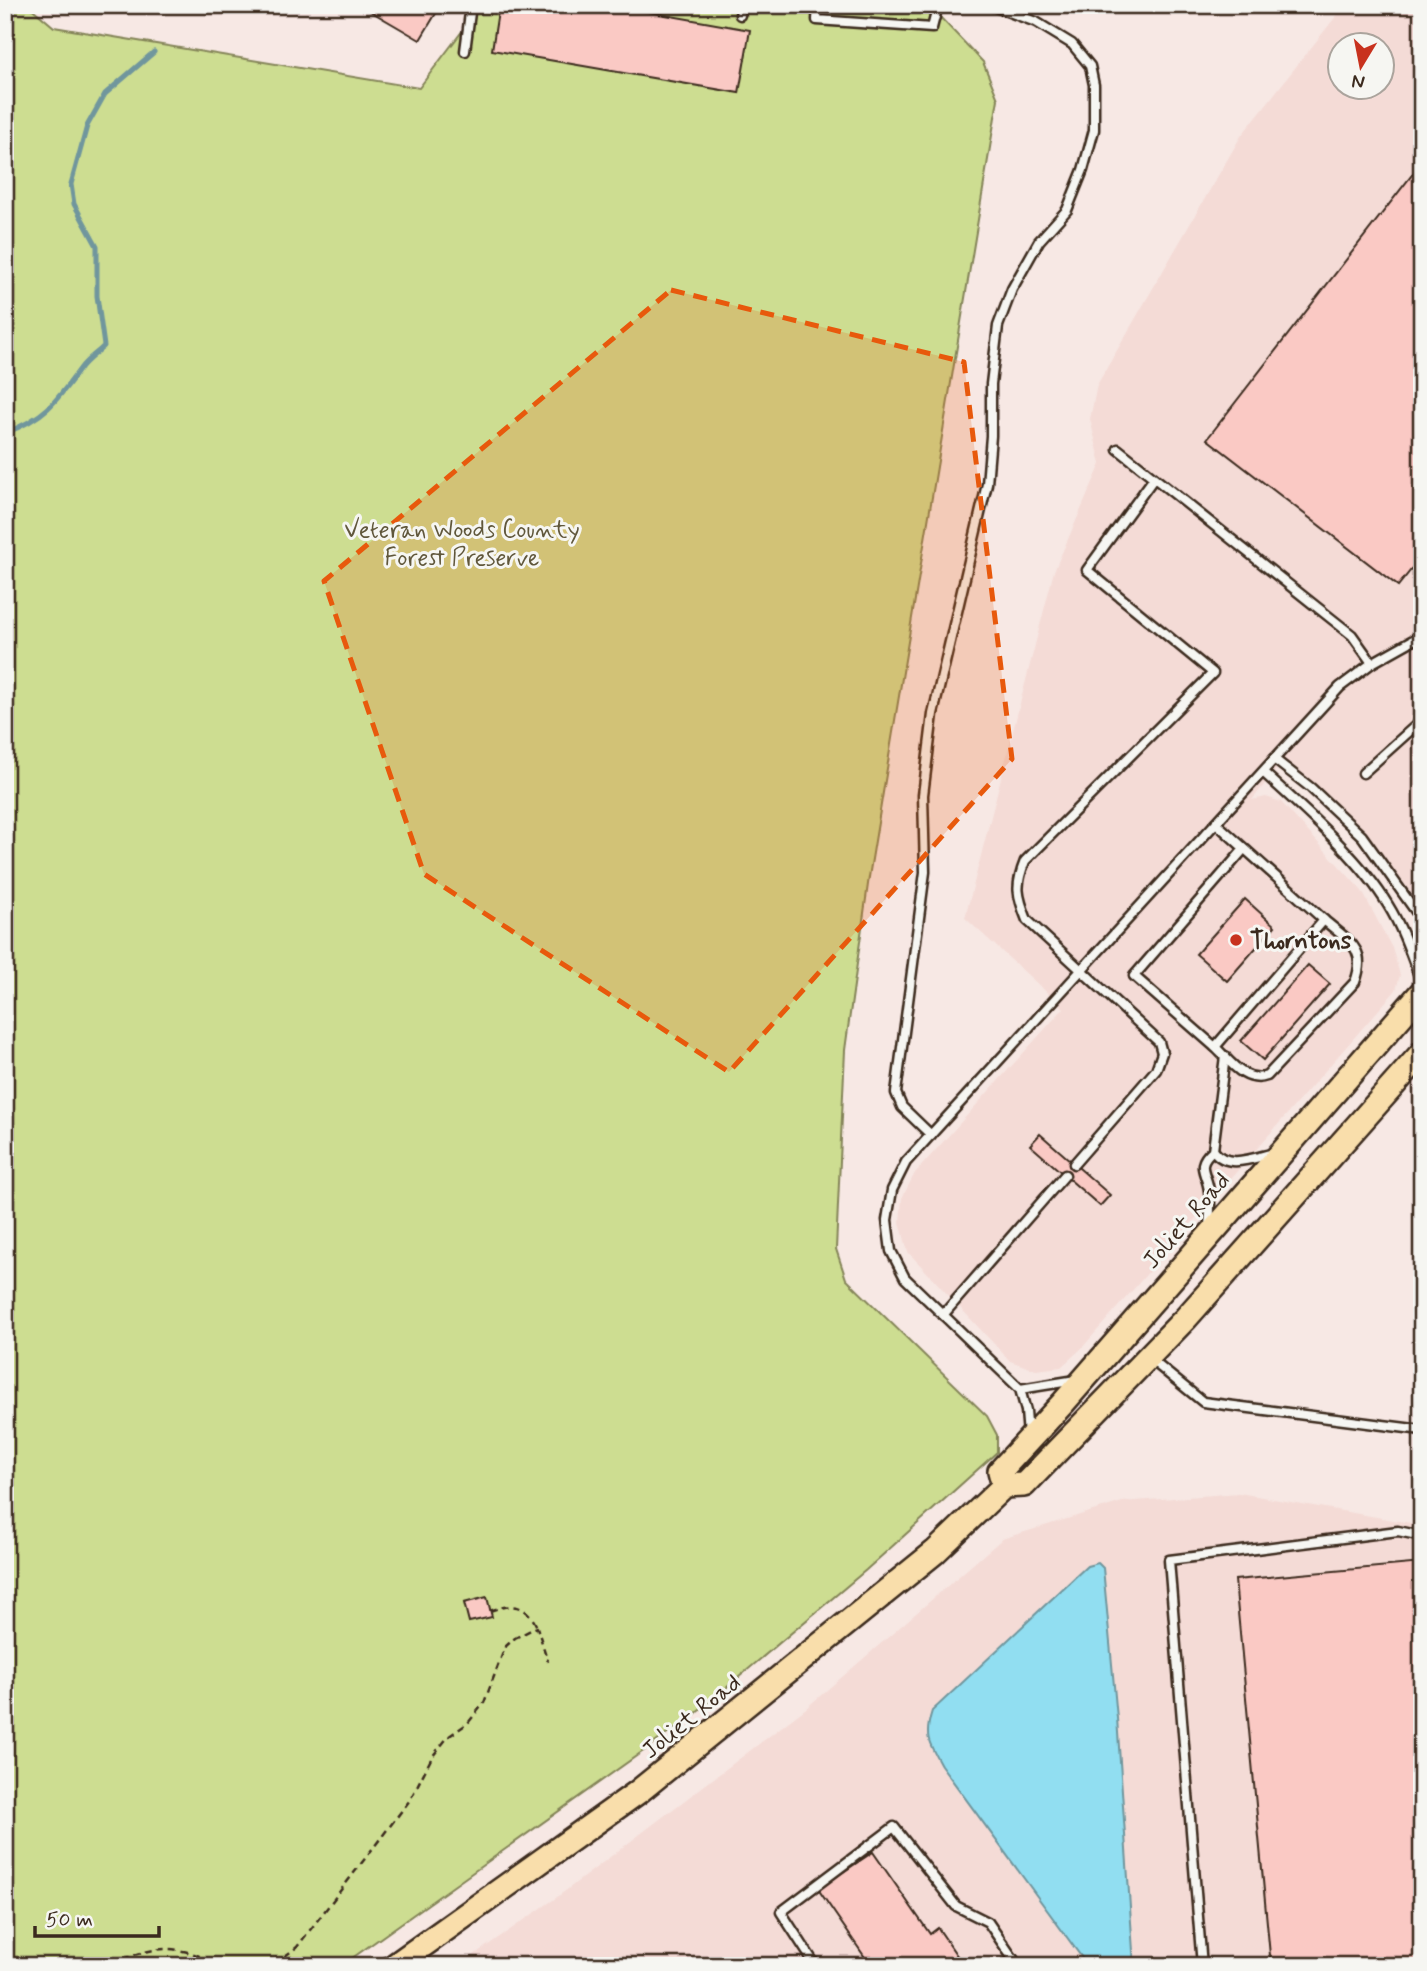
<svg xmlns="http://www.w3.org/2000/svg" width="1427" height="1971" font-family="Mynerve,sans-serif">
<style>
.built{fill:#f4dbd6;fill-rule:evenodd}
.green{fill:#cddd91;stroke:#848458;stroke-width:2}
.water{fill:#91def1;stroke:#6f969d;stroke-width:2}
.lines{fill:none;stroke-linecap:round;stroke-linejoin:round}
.stream{stroke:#6f969d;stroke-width:5}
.building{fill:#fac9c4;stroke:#3b2a1e;stroke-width:2}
.lane-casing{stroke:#3b2a1e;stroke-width:13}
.primary-casing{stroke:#3b2a1e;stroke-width:28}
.path{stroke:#3b2a1e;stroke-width:2.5;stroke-dasharray:7 5;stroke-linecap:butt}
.lane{stroke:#f6f6f2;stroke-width:8}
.primary{stroke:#f9deab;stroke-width:23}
.marked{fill:#e8590c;fill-opacity:0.2;stroke:#e8590c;stroke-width:5;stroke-dasharray:14 9;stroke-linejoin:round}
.poi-dot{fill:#c8321e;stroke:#f6f6f2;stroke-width:2.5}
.labels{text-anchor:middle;stroke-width:6;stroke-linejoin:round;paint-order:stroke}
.park-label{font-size:24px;fill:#60573b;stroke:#f6f6f2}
.poi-label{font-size:24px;font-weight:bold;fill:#3b2a1e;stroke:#f6f6f2;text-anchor:start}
.street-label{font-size:24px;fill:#3b2a1e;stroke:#f6f6f2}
</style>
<rect width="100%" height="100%" fill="#f7e8e4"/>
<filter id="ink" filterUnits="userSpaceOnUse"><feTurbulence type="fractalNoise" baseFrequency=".0143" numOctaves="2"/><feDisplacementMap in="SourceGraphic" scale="14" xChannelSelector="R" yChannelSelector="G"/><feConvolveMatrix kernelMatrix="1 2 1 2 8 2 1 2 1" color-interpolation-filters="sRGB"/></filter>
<g filter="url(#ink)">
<g class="built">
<path d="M1345,5H1422V907L1365,834L1328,795L1283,761L1252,800L1266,797L1281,802L1362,891L1392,948L1400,975L1396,990L1081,1349L1061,1367L1036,1370L1010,1361L908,1252L900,1222L902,1198L915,1173L1064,1008L965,918L1054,571L1101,464L1090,419L1097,385L1241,136ZM1340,46H1382V88H1340Z"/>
<polygon points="1239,1493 1422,1525 1422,1966 458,1966 556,1898 805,1709 1002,1539 1122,1502"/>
</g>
<polygon class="green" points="5,5 28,5 54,27 419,88 482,5 909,5 940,17 983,62 998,99 869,877 845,1050 836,1249 846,1279 987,1416 997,1435 997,1452 866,1570 694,1715 341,1966 5,1966"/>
<path class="water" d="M1098,1563L1103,1568L1117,1718L1134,1966H1088L941,1765C928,1742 924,1736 932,1711L1087,1566Z"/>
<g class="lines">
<path class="stream" d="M5,433C45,418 56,402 80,369C86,360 96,354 104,346L97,296V246L74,204L71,184L87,126L105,94L154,52"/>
</g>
<g class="building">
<polygon points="360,5 441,5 420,40"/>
<polygon points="499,5 609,5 750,30 739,93 492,50"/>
<polygon points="1422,162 1422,556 1398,586 1207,439"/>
<polygon points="1245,899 1275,926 1227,981 1196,954"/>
<polygon points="1308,965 1330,984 1263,1060 1241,1041"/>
<polygon points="1040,1134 1110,1195 1100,1206 1030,1145"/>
<polygon points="1422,1563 1422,1966 1271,1966 1235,1580"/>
<polygon points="487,1597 492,1617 469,1622 464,1603"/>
<polygon points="873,1852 930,1934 938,1928 964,1966 871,1966 818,1889"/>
</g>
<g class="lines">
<defs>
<g id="lane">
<polyline points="818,5 817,20 932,28 938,5"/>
<polyline points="740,15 742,5"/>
<polyline points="465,51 471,5"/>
<polyline points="1118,449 1352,635 1372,663"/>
<polyline points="1274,759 1311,788 1362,836 1422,920"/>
<path d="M1263,772C1303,809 1360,858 1388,905C1403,929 1412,957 1422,984"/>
<polyline points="1363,773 1422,720"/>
<polyline points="1216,823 1324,920 1215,1047 1134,976 1244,849"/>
<path d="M1215,1047C1230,1061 1245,1084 1267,1076L1355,982C1368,948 1348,941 1324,920"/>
<polyline points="931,1135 902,1107 896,1093 925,872 923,795 933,714 987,484 991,436 991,384 998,326 1012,289 1039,241 1067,210 1083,170 1094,130 1094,85 1090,66 1072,44 1036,22 990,5"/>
<path d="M1213,1150C1227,1170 1253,1158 1274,1153"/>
<path d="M1074,1164L1156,1070L1162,1053L1159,1042L1027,920C1017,895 1015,886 1025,861L1213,673L1087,570L1154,478"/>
<path d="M1209,1226C1210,1215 1211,1202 1209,1191C1207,1172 1194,1166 1213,1150L1225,1056"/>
<polyline points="943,1315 1065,1175"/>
<polyline points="1149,1358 1203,1402 1422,1430"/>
<polyline points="1020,1389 1076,1380"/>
<polyline points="1028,1436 1026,1411 1020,1389 905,1278 891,1251 887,1220 892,1190 906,1162 1340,687 1372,663 1422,635"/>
<polyline points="816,1966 781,1912 894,1827 956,1906 988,1922 1018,1966"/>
<polyline points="1202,1966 1169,1560 1398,1531 1422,1536"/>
</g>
<g id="primary">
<polyline points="1004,1486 1000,1471 1064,1402 1422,992"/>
<polyline points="394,1966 638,1792 935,1552 1004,1486 1024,1485 1186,1318 1422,1053"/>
</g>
</defs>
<use href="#lane" class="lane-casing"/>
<use href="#primary" class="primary-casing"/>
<g class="path">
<path d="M490,1611C512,1603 527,1604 537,1627"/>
<path d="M113,1966C132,1953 161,1945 183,1951C198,1954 211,1962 226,1966"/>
<polyline points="263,1966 277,1962 297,1947 410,1800 432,1757 448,1737 468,1723 484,1703 505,1647 515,1638 537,1627 548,1662"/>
</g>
<use href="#lane" class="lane"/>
<use href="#primary" class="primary"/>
</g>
</g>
<path class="marked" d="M671,290L964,362L1012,759L729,1072L424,874L324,581Z"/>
<circle class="poi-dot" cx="1236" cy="940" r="7"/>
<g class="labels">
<g class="park-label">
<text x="462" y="537">Veteran Woods County<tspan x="462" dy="28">Forest Preserve</tspan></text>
</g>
<g class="poi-label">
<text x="1250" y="948">Thorntons</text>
</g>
<g class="street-label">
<text transform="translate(1186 1220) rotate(-49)" y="8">Joliet Road</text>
<text transform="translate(691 1716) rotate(-39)" y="8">Joliet Road</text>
</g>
</g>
<rect width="1427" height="1971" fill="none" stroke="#f6f6f2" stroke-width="28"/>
<rect x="14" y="14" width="1399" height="1943" fill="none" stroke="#3b2a1e" stroke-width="2.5" filter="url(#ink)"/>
<g transform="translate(1361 66) rotate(190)"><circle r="33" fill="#f6f6f2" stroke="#aba49d" stroke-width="2"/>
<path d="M0-5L12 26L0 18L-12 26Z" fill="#c8321e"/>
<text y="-10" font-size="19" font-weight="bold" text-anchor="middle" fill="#3b2a1e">N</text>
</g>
<path d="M35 1926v10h124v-10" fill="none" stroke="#3b2a1e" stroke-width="3.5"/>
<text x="46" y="1926" font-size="21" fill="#3b2a1e" stroke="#f6f6f2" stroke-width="5" paint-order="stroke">50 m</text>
</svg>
